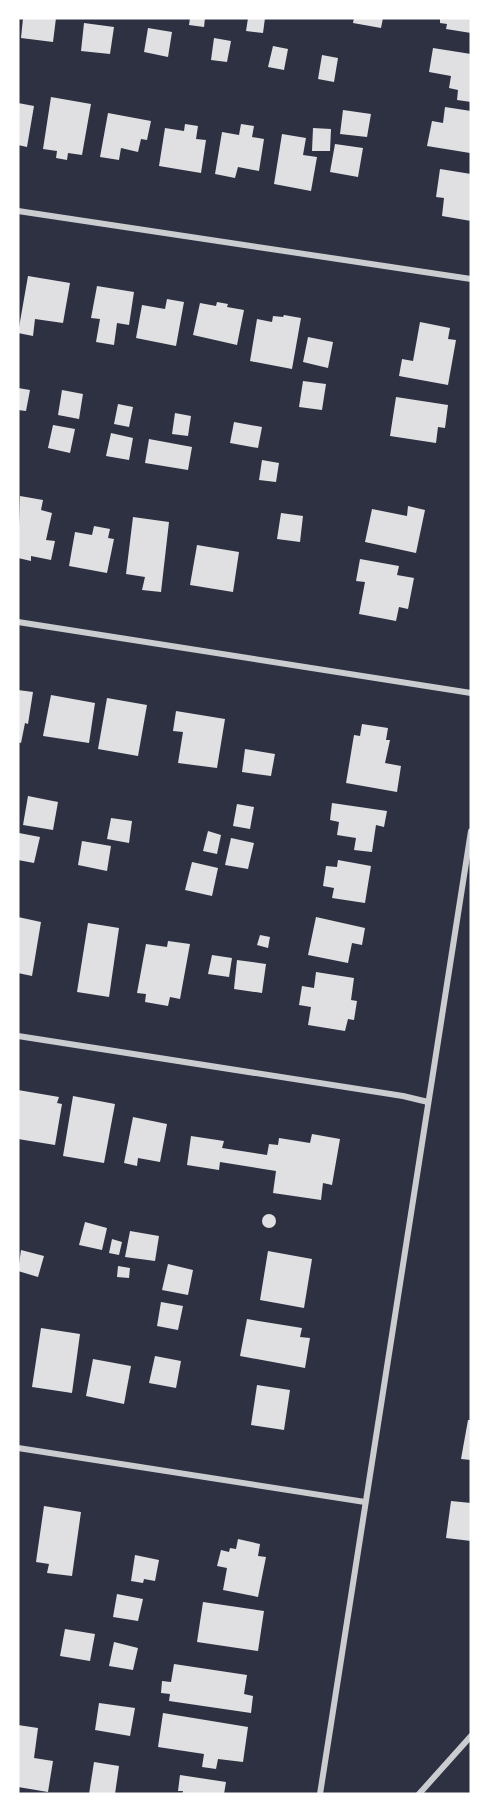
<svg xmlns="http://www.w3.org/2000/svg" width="489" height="1812" font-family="Overpass,sans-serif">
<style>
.building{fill:#e0e0e3}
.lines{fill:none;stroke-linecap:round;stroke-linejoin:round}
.minor{stroke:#caccd0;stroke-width:6}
</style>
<rect width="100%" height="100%" fill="#2d3142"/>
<g class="building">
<polygon points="23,18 56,18 53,42 21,38"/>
<polygon points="190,18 205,18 204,27 189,25"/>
<polygon points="248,18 265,18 263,33 246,31"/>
<polygon points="354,18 383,18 381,28 353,23"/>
<polygon points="440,18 471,18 471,33 446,29 447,24 440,23"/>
<polygon points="84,23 114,27 110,54 81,51"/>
<polygon points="148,28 172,32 168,57 144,52"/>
<polygon points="214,38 231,41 227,62 211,60"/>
<polygon points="273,46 288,49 284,70 268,67"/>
<polygon points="433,48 471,54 471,102 457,100 458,90 449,88 451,76 429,72"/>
<polygon points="322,55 338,58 334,82 318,79"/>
<polygon points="51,97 91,104 82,155 68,153 67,160 56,158 57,151 43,149"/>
<polygon points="18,103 34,106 27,147 18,145"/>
<polygon points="445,107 471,111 470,153 427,146 432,121 443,123"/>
<polygon points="343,110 371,114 367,137 340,134"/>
<polygon points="108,113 151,121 147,140 141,139 138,152 121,148 119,160 100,157"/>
<polygon points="185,124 198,126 196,139 206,140 201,173 159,166 165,128 184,131"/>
<polygon points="241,124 254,126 252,137 264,139 259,171 238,167 235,178 215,174 222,132 239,135"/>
<polygon points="313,128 331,129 330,151 312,151"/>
<polygon points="282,134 306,138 303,155 317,157 311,191 274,184"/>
<polygon points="335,144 363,148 358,177 330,172"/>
<polygon points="440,169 471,174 471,221 442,216 444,198 436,197"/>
<polygon points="28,276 70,283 63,323 35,319 33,336 18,333"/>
<polygon points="97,286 134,292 129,325 117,323 114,345 96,342 100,319 91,318"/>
<polygon points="167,299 184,302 176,346 136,338 142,305 165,309"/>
<polygon points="217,302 228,304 227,307 244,310 237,345 193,335 200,303 216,306"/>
<polygon points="284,315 301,318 292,369 250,361 257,319 272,322 273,316 283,317"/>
<polygon points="420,322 450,328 448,339 456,340 448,385 399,376 402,359 413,361"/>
<polygon points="308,337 333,342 328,368 303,362"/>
<polygon points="303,381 326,384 322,410 299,407"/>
<polygon points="18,388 30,390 26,411 18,410"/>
<polygon points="62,390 83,394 79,419 58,415"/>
<polygon points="396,397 448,405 445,428 438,427 436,443 390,436"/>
<polygon points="118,404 133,407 129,427 114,424"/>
<polygon points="175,413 191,416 188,436 172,434"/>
<polygon points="234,422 262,427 258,448 230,443"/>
<polygon points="53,425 75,429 70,453 48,448"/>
<polygon points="111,433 133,438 129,460 106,456"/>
<polygon points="149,439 192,447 188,470 145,463"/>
<polygon points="262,460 279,463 276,482 259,480"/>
<polygon points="20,496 43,500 41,510 52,513 46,540 55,541 51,560 31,556 31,561 18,558"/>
<polygon points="408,506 425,510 416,553 365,542 372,509 407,516"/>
<polygon points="281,513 303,516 300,542 277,539"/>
<polygon points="133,517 169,522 161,592 142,590 145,577 126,574"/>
<polygon points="94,526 110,529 108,538 114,539 107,573 69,566 75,532 92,535"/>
<polygon points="197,545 239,552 233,592 190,585"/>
<polygon points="360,559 399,566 397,575 414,578 408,609 399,607 396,621 359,614 365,582 356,581"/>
<polygon points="18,690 33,692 28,724 25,723 21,743 18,742"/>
<polygon points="51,695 95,703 89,743 43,736"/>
<polygon points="107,698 147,705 138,756 98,749"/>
<polygon points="176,711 225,719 217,768 178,763 183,732 173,731"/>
<polygon points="362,724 388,728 386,740 390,740 385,763 401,766 397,792 346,783 354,735 360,736"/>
<polygon points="245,749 275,754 271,776 242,772"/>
<polygon points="28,796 58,802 53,830 23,825"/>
<polygon points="332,803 387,811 384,827 376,825 372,852 354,850 356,838 337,835 339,822 330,820"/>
<polygon points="237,804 254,807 250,829 233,826"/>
<polygon points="111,818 132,821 129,843 107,839"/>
<polygon points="208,831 221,835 217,854 203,851"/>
<polygon points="19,833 40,837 34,863 18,860"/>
<polygon points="231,838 254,843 248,869 225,865"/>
<polygon points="82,841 111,846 107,871 78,865"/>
<polygon points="338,860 371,866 365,903 332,898 334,888 323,886 326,866 337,867"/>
<polygon points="192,862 218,868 212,896 185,890"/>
<polygon points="18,917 41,922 32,976 18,973"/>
<polygon points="316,917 365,928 362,945 352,943 348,963 308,955"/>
<polygon points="88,923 119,928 109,997 77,992"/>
<polygon points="260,935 270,937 268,948 257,945"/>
<polygon points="168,941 190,944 180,999 170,997 168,1006 145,1002 146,994 137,993 146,944 167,947"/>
<polygon points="212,955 232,958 229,977 208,974"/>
<polygon points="237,960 266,964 262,993 234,989"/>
<polygon points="316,972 354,978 351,1000 357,1001 354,1020 348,1019 345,1031 308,1025 311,1007 299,1005 302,986 314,988"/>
<polygon points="18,1090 59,1097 57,1103 62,1104 55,1145 18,1139"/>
<polygon points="73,1096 115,1104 104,1163 63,1156"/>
<polygon points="133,1117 167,1124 160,1162 138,1158 137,1166 124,1163"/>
<polygon points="312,1134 340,1139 332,1185 323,1183 321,1200 273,1193 276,1171 220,1162 219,1170 187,1165 191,1136 224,1141 222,1148 267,1155 269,1144 278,1145 279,1138 310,1143"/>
<circle cx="269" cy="1221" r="7"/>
<polygon points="85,1222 107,1228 102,1250 79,1245"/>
<polygon points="130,1231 159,1236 155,1261 125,1257"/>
<polygon points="112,1239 122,1242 119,1255 109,1253"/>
<polygon points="21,1250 44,1256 38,1277 18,1271"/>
<polygon points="268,1251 312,1259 304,1308 260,1300"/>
<polygon points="168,1264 193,1270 188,1295 162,1290"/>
<polygon points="118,1266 130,1268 129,1278 117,1277"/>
<polygon points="161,1302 183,1306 178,1330 157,1326"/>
<polygon points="247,1319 302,1328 300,1337 310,1338 305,1368 240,1356"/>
<polygon points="41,1328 80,1334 72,1393 32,1387"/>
<polygon points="155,1356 181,1361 176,1388 149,1383"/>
<polygon points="93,1359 131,1366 124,1404 86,1396"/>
<polygon points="257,1385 290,1390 284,1430 251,1425"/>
<polygon points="468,1420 471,1420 471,1460 461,1459"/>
<polygon points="451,1501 471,1503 471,1541 446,1538"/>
<polygon points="44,1506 81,1512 72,1576 47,1573 49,1564 36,1562"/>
<polygon points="238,1539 260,1544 258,1556 266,1557 258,1597 223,1590 227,1568 217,1566 221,1550 229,1552 230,1548 236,1549"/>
<polygon points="135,1555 159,1560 155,1581 144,1579 143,1583 131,1581"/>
<polygon points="117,1594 143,1599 138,1621 113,1617"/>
<polygon points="203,1602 264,1611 258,1651 197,1642"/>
<polygon points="65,1629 95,1634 90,1661 60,1656"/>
<polygon points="114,1642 138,1648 133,1670 109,1666"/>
<polygon points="174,1664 247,1675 244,1694 253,1696 251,1713 169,1701 170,1694 161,1693 162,1681 171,1682"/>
<polygon points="99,1703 135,1708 130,1736 95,1730"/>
<polygon points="163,1713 248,1727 243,1762 218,1759 216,1769 202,1767 204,1754 158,1747"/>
<polygon points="18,1725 38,1728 34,1758 53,1761 48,1792 18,1787"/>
<polygon points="94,1762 119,1766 115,1794 89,1794"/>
<polygon points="180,1775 226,1782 224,1794 182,1794 183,1791 178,1791"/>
</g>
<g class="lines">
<g class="minor">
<polyline points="18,211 471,279"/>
<polyline points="18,622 471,693"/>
<polyline points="18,1036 403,1096 428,1102"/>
<polyline points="18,1448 365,1502"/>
<polyline points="320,1794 471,831"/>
<polyline points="419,1794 471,1736"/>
</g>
</g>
<rect width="489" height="1812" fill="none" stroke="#ffffff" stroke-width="39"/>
</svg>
